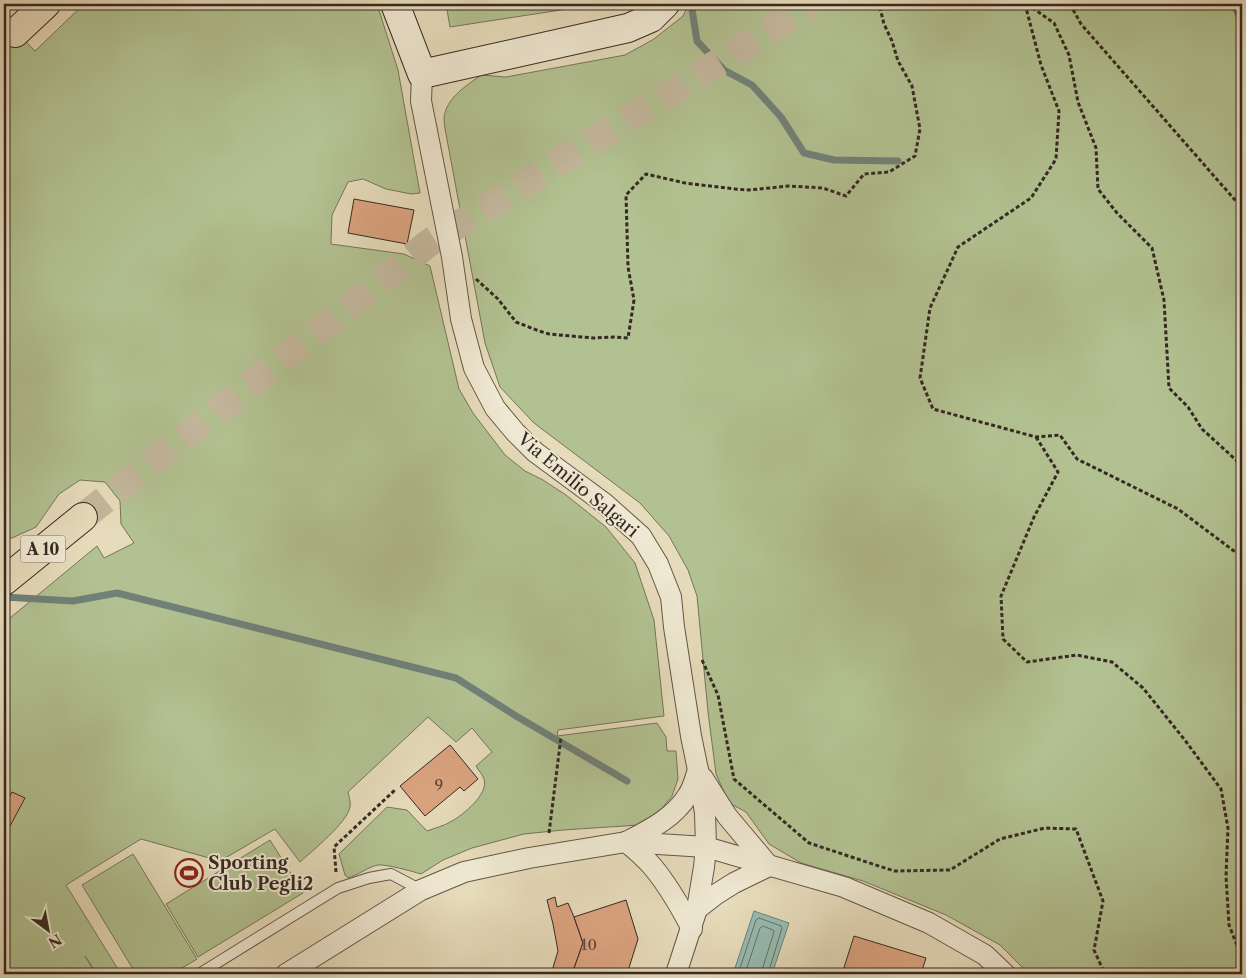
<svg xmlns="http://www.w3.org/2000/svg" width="1246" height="978" font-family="'Libre Caslon Text',serif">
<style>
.green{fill:#b2c191;stroke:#74755a}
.water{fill:#96bbb1;stroke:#708178}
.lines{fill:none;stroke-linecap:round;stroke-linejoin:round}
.shore{stroke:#66726a;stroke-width:1}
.stream{stroke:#708178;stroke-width:7}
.building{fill:#daa37f;stroke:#362922}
.highway-tunnel{stroke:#c3b79c;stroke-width:28;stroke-dasharray:28 14;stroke-linecap:butt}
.lane-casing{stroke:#625648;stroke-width:12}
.street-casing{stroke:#625648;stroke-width:22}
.secondary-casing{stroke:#362922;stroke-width:30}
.highway-casing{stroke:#362922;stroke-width:30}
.path{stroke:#362922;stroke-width:3;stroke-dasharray:4 2.5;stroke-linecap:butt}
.lane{stroke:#efe8d2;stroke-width:10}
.street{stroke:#efe8d2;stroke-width:20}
.secondary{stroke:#efe8d2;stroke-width:28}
.highway{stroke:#e6dbba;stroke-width:28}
.labels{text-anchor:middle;stroke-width:4;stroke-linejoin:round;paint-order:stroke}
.number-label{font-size:15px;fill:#5f4839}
.shield{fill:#efe8d2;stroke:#6e6257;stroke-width:1}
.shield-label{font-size:16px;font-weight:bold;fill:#362922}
.street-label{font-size:18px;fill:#362922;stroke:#efe8d2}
.poi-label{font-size:18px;font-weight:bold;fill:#362922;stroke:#efe8d2;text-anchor:start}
</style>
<rect width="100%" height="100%" fill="#e6dbba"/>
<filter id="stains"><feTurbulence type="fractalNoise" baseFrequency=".004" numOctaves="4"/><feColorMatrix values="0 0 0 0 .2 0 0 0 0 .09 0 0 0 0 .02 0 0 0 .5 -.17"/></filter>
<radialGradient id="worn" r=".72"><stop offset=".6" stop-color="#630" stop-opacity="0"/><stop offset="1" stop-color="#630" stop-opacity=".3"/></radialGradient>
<g class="green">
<path d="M84,4H377L398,70L420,193L411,194L386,189L363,179L348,182L332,215L331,244L404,254L430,266L459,389L473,413L505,455L525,471L543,480L566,495L606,527L635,563L654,620L664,716L558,730L557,736L657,723L666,737L667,751H676L678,779L672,796L664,806L653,817L639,825L563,830L524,834L472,848L443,860L421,874C411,871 386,864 378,865C370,866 358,875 348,878L345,875L339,854L387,807L407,810L427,831C435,828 444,826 452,821C463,815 489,794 484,779C483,775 478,770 476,766L492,752L472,728L456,742L428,717L348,792C349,797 351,802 350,807C347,823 312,851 300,862L275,829L220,861L141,839L66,885L121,974H97L85,956L96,974H4V623L97,546L104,558L134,543L121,524L120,501L105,482L80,480L59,494L36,527L12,538L4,537V19L35,51Z"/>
<polygon points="446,4 600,4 450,27"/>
<path d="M689,4H1242V974H1029L1000,945L946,915L863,881L801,863L769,844L746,812L731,804L725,794L716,774L708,712L697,596L688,570L669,536L640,503L534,423L500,387L485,343L446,134C445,129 444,123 444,118C446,98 466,86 481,75L506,77L625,55L654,39L683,16Z"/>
<polygon points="270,840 303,893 198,957 166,904"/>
<polygon points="133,854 197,959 172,974 136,974 82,885"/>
</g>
<polygon class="water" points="754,911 789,923 772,974 733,974"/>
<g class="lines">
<g class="shore">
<polyline points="738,974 756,920 759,918 781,926 782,928 768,974"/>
<polyline points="745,974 760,928 763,926 773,930 774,932 762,970 761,974"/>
</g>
<g class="stream">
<polyline points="1234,4 1242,23"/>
<polyline points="692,9 697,41 724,70 752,85 781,117 804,153 834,160 898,161"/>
<polyline points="4,597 73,601 117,593 456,678 516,716 627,781"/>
</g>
</g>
<g class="building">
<polygon points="354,199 414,210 407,244 348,233"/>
<polygon points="450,745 478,779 464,791 460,787 425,816 400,786"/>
<polygon points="12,792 25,798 10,826 4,823 4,807"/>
<polygon points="4,823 10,826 4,838"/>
<polygon points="555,897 557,907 568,903 574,917 583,943 572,974 551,974 558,951 553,924 547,900"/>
<polygon points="626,900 638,939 627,974 572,974 583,943 574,917"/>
<polygon points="854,936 926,958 921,974 842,974"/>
</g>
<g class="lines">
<polyline class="highway-tunnel" points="83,517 429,243 812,4"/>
<defs>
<polyline id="lane" points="199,974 338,888 369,878 391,874 421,890"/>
<g id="street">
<polyline points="422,74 421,101 452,257 461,319 474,368 495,408 515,432 535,452 604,503 641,536 658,564 671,597 674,627 691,736 698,770 705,813 706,847 704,867 697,909 676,974"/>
<polyline points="703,778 727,816 769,866"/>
<path d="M626,842C635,849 644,857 652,866C668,885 680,906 692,929"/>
<path d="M626,842C649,830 674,818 688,795C693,788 695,778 698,770"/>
<polyline points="697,909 715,895 734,883 769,866"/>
<polyline points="286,974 421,890 464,872 529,858 626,842 706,847 844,887 929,923 985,955 1005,974"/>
</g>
<polyline id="secondary" points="395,4 422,74 628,28 651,18 665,4"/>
<g id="highway">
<polyline points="15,33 46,4"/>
<polyline points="4,581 83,517"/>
</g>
</defs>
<use href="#lane" class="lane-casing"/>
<use href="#street" class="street-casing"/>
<use href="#secondary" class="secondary-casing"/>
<use href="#highway" class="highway-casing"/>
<g class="path">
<polyline points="1025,4 1041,65 1059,111 1056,159 1031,198 958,247 930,308 920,378 933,409 1036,437 1060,435 1077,459 1178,509 1242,557"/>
<polyline points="1027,4 1054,23 1069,55 1078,102 1096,148 1098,189 1117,213 1152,248 1164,300 1169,388 1188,407 1202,429 1236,460 1242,469"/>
<polyline points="1070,4 1081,24 1242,208"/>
<polyline points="476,279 498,299 516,322 539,331 549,334 593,338 614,337 628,338 634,300 628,267 626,195 646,174 685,183 735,189 749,190 789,186 823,188 846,196 864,174 889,172 915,156 920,129 912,86 898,61 892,41 884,24 879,4"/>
<polyline points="1036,437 1058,472 1034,517 1001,596 1003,639 1027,662 1077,655 1112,662 1143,688 1184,739 1221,789 1228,828 1226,876 1229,925 1242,958"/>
<polyline points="702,660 718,695 734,779 809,843 894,871 950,870 1000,839 1045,828 1076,829 1103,901 1094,950 1105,974"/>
<polyline points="549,833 561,737"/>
<polyline points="336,872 334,847 396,789"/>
</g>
<use href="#lane" class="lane"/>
<use href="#street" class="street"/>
<use href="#secondary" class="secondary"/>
<use href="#highway" class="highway"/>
</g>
<defs>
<symbol id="stadium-ring" viewBox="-11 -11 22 22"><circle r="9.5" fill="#efe8d2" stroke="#8f2418" stroke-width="1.5"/><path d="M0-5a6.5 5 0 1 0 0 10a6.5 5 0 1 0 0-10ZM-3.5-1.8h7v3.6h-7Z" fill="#8f2418"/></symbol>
</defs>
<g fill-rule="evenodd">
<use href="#stadium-ring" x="173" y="857" width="32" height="32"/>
</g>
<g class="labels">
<g class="number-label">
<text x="439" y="790">9</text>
<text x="589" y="950">10</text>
</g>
<rect class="shield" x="20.5" y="535.5" width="45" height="27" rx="4"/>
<g class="shield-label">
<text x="43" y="555">A 10</text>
</g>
<g class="street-label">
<text transform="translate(578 485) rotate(40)" y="6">Via Emilio Salgari</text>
</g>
<g class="poi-label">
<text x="208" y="869">Sporting<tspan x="208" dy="21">Club Pegli2</tspan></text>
</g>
</g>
<rect width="1246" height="978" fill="none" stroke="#e6dbba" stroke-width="20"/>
<rect x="5" y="5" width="1236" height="968" fill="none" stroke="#362922" stroke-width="2.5"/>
<rect x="10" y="10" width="1226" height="958" fill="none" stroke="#362922"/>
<g transform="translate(48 930) rotate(148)" stroke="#efe8d2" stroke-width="4" paint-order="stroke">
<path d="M0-4L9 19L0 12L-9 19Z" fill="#362922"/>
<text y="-8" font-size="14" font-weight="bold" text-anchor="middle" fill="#362922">N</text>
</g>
<rect width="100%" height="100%" filter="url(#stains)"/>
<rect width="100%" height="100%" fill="url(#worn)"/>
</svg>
